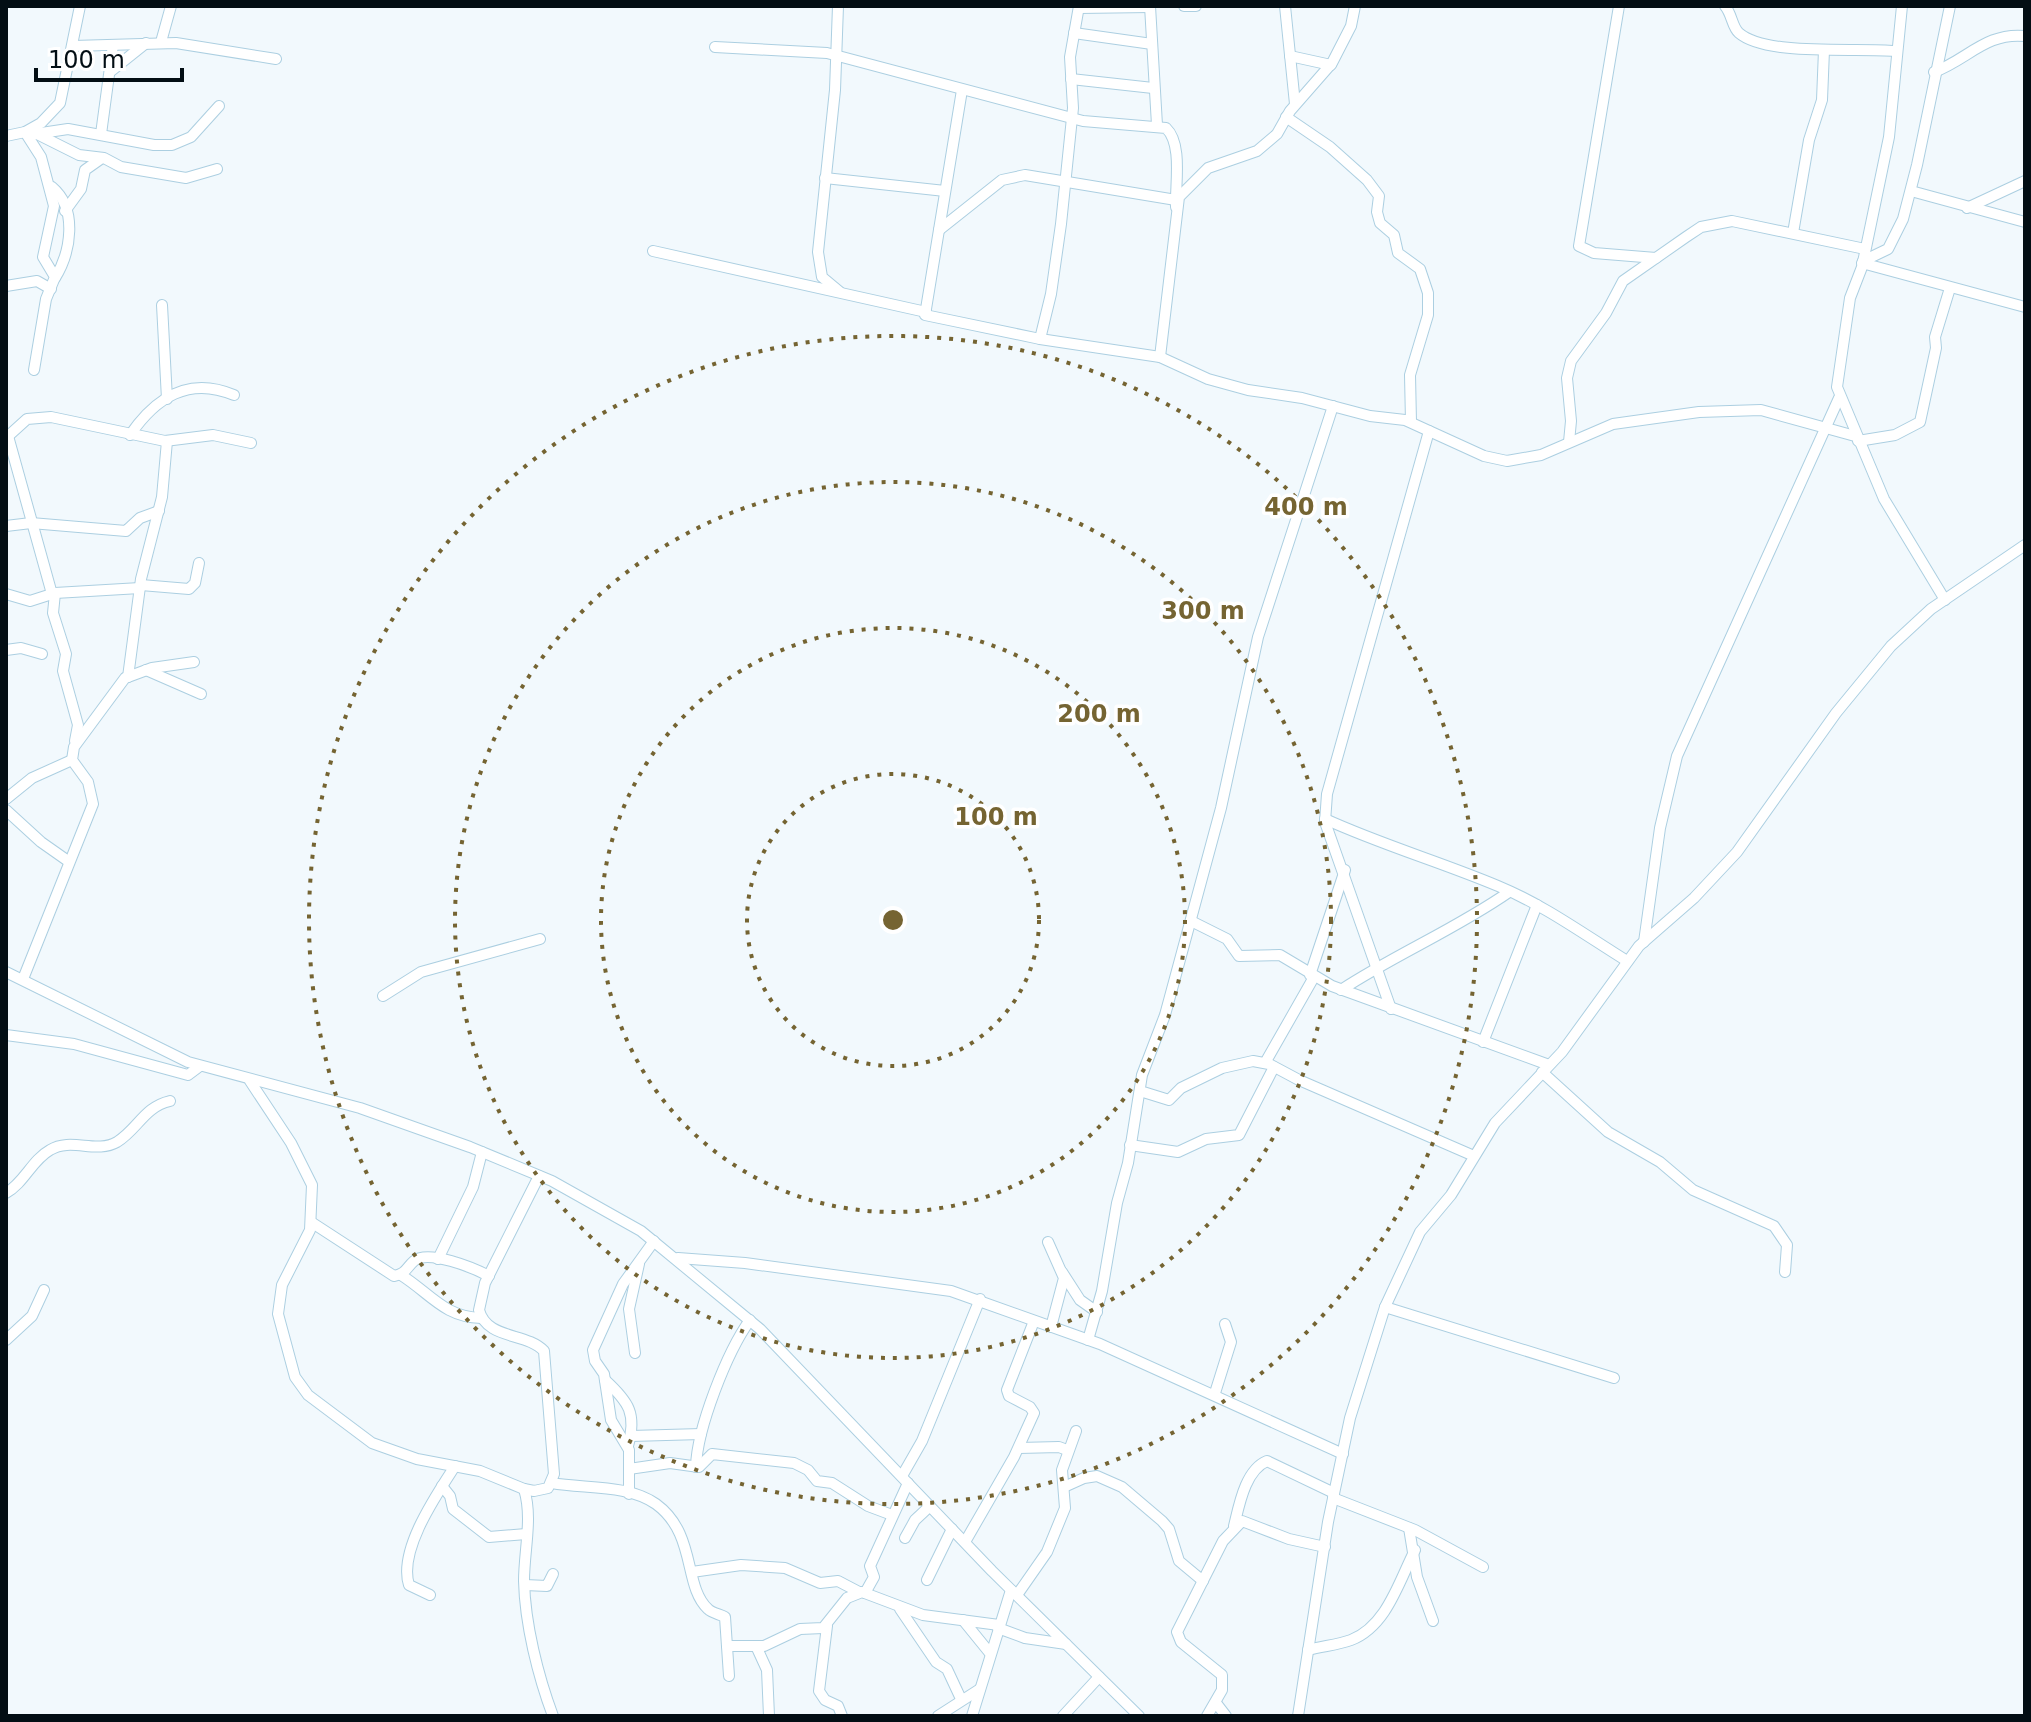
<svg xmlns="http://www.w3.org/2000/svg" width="2031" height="1722" font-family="'DejaVu Sans',sans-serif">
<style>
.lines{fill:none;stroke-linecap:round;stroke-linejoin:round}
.minor-casing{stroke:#accfe1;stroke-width:12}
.minor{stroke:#fff;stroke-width:10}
.ring{fill:none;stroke:#756432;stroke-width:4;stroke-dasharray:4 8}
.centre{fill:#756432;stroke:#fff;stroke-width:4}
.ring-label{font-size:24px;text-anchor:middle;font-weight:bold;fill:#756432;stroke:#fff;stroke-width:7;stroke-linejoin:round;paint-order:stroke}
</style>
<rect width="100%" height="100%" fill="#f2f9fd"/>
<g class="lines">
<defs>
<g id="minor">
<polyline points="838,6 835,90 818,252 822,277 840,292"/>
<polyline points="1150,6 1157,125"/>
<polyline points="1184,6 1196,6"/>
<polyline points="1285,6 1295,104"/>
<polyline points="1619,6 1579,246 1594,253 1656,258"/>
<path d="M1725,6C1732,14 1732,27 1739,33C1767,57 1860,47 1895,51"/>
<polyline points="1902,6 1889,137 1862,267 1850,298 1837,387 1884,499 1945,600"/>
<polyline points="1079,8 1150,7"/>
<polyline points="1074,33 1152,44"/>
<polyline points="161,42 171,6"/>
<polyline points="73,46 176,43 276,59"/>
<path d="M715,47L827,53L1083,121L1166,128C1183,144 1175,185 1176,207"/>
<polyline points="1290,56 1331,65"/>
<polyline points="111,71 146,43"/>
<path d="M1934,72C1967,60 1986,32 2025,36"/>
<polyline points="1071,79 1153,88"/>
<polyline points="962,90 925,315 1040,339 1160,357 1208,379 1248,390 1302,398 1370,416 1405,420 1484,456 1507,461 1541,455 1613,424 1699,412 1761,410 1855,436"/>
<polyline points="1286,117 1330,147 1367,180 1379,196 1377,212 1380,223 1394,235 1398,253 1420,269 1428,293 1428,315 1410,375 1411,422"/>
<polyline points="25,132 41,157 54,206 43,257 55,277 46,299 34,370"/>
<polyline points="35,133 79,155 104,158 121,167 186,178 217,169"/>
<polyline points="101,134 113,45"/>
<polyline points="28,135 68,129 154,145 172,145 191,137 219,106"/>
<polyline points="6,136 25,132 41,123 60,103 80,6"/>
<polyline points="825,178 945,191"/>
<path d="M52,187C78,209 71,252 55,278"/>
<polyline points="1911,191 2025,222"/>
<polyline points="1967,208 2025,181"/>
<polyline points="65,211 81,189 85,170 102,158"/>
<polyline points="939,230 1002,180 1025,175 1176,200"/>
<polyline points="1793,233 1809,140 1822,100 1824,50"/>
<polyline points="653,251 926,312"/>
<polyline points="1863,261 1888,249 1903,219 1917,165 1950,6"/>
<polyline points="1862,263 2025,307"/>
<polyline points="6,286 37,281 51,289"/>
<polyline points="162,305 167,399"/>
<polyline points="1040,339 1051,294 1061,224 1073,108 1070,57 1079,6"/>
<polyline points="1160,357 1179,197 1208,168 1257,151 1277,134 1290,111 1332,63 1351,26 1355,6"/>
<path d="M130,435C156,397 189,376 234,395"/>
<polyline points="8,436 52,594"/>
<polyline points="6,438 27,419 51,417 165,441 213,435 251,443"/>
<polyline points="1858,441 1895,435 1920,422 1936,348 1935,337 1950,288"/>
<polyline points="1569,442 1571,421 1567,378 1571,361 1606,313 1623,281 1686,237 1701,227 1732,221 1865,249"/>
<polyline points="6,526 31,523 126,531 140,518 159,511"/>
<polyline points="141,585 189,589 195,583 199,563"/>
<polyline points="55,593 53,613 66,654 63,671 78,725 75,741"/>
<polyline points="6,594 30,601 55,593 140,588"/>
<polyline points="6,650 21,648 42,654"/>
<polyline points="146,670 201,694"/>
<polyline points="128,677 141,579 162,497 167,441"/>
<polyline points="6,799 32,778 72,760"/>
<polyline points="6,810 41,842 68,861"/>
<path d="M1325,819C1382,845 1441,862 1498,886C1544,905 1585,935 1627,961"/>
<polyline points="1191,921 1227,939 1239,956 1280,955 1332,986 1549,1065"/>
<polyline points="1644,942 1660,828 1677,756 1839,398"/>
<polyline points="6,972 188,1062 360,1108 470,1147 552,1181 641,1231 760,1329 992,1571 1139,1716"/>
<polyline points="1310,975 1345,870"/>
<polyline points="23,979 93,804 88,782 72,760 74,747 125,678 152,668 194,662"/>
<path d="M1341,990C1396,954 1456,929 1509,892"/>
<polyline points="383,996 421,972 540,939"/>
<polyline points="1391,1009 1325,822 1327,794 1429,431"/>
<polyline points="6,1035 74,1044 188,1075 200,1066"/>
<polyline points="1483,1042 1537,905"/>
<polyline points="1265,1063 1314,977"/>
<polyline points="1542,1072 1608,1132 1660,1162 1693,1190 1774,1226 1787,1245 1785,1272"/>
<path d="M250,1081L291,1143L312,1185L310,1230L282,1285L278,1314L295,1377L308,1395L372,1443L417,1459L480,1471L524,1489L534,1491L548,1488L554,1474L544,1351C526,1332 487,1340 479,1310L485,1283L539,1176"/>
<polyline points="1140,1091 1169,1100 1181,1088 1222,1068 1253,1061 1269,1064 1299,1080 1474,1156"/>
<polyline points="1130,1145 1178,1152 1206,1139 1239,1135 1274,1067"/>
<path d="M6,1193C24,1183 32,1160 50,1150C71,1137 96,1154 117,1142C138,1129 144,1107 170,1101"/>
<path d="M311,1222L394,1276C406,1274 406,1268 414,1261C428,1249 474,1268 489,1276"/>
<polyline points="1048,1242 1064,1278 1051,1327"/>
<polyline points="678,1258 745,1263 951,1291 1100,1344 1343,1454"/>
<polyline points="438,1259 473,1187 482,1152"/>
<polyline points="1062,1272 1080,1300 1097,1312"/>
<path d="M401,1275C431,1294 444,1317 481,1318"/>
<polyline points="1385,1307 1614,1378"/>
<polyline points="6,1340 32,1316 44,1290"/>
<polyline points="1088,1340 1102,1291 1117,1203 1128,1163 1142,1075 1165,1015 1221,808 1258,637 1333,406"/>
<polyline points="635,1353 629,1309 639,1264"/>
<path d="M605,1380C629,1402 637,1414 628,1446"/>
<polyline points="1215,1393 1231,1342 1225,1324"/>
<polyline points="631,1436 701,1434"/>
<polyline points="1019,1448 1059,1447 1067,1450"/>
<path d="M696,1467C697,1428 727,1352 750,1320"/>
<polyline points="629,1469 670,1463 699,1467 712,1454 794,1463 808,1470 817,1481 832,1483 868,1506 892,1515"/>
<polyline points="902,1476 922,1441 980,1299"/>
<path d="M552,1483C584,1489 628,1484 656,1504C697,1534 683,1586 708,1609C712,1613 719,1614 725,1617L729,1676"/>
<polyline points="442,1486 450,1496 453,1509 489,1537 526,1534"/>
<polyline points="1064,1487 1084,1478 1097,1476 1122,1487 1162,1521 1169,1529 1179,1561 1203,1581"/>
<path d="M524,1489C533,1518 524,1550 524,1581C525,1624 538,1676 553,1716"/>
<polyline points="629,1494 629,1450 611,1420 604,1374 595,1361 593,1350 623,1284 654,1241"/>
<polyline points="1333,1498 1415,1530 1483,1567"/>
<path d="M1234,1526C1239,1506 1245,1470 1267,1461L1334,1493"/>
<polyline points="1409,1528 1417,1577 1433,1621"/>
<polyline points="905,1538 915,1520 930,1506"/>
<polyline points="965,1542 1014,1457 1034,1413 1030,1407 1009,1396 1007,1390 1034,1321"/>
<polyline points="692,1572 741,1565 785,1568 820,1583 838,1581 859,1592"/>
<polyline points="927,1580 952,1529"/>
<polyline points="525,1585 547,1586 553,1574"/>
<polyline points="865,1593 874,1577 870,1566 908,1483"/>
<path d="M430,1595L409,1585C398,1550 437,1494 455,1466"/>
<polyline points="1017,1595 1047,1552 1065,1508 1062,1470 1076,1431"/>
<polyline points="900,1609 936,1662 947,1669 961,1699"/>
<polyline points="963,1620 989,1652"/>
<polyline points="827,1626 819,1691 825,1700 838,1706 842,1716"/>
<polyline points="998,1628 1025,1638 1066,1644"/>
<polyline points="727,1646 764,1646 800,1629 823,1628 847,1598 862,1592 923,1615 999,1625"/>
<polyline points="756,1646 767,1670 769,1716"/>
<path d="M1308,1650C1322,1646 1338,1645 1351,1640C1387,1626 1399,1581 1415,1550"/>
<polyline points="1216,1703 1226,1716"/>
<polyline points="938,1716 980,1689"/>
<polyline points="972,1716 1011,1590"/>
<polyline points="1063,1716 1099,1677"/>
<polyline points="1207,1716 1222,1690 1222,1675 1181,1642 1177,1632 1223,1541 1242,1521 1289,1539 1325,1547"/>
<polyline points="1298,1716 1328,1522 1350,1418 1385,1307 1420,1232 1451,1195 1495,1123 1562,1052 1639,946 1694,898 1737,852 1836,713 1891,646 1931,609 2025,545"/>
</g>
</defs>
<use href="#minor" class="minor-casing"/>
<use href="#minor" class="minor"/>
</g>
<g class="ring">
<circle cx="893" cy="920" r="146"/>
<circle cx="893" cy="920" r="292"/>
<circle cx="893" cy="920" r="438"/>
<circle cx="893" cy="920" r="584"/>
</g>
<circle cx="893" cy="920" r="12" class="centre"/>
<g class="ring-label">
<text x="1306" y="515">400 m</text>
<text x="1203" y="619">300 m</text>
<text x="1099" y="722">200 m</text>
<text x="996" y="825">100 m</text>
</g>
<rect width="2031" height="1722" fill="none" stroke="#030e14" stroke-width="16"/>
<path d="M36 68v12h146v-12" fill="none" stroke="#030e14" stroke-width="4"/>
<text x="48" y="68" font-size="24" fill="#030e14" stroke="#ffffff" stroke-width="6" paint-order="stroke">100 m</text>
</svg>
